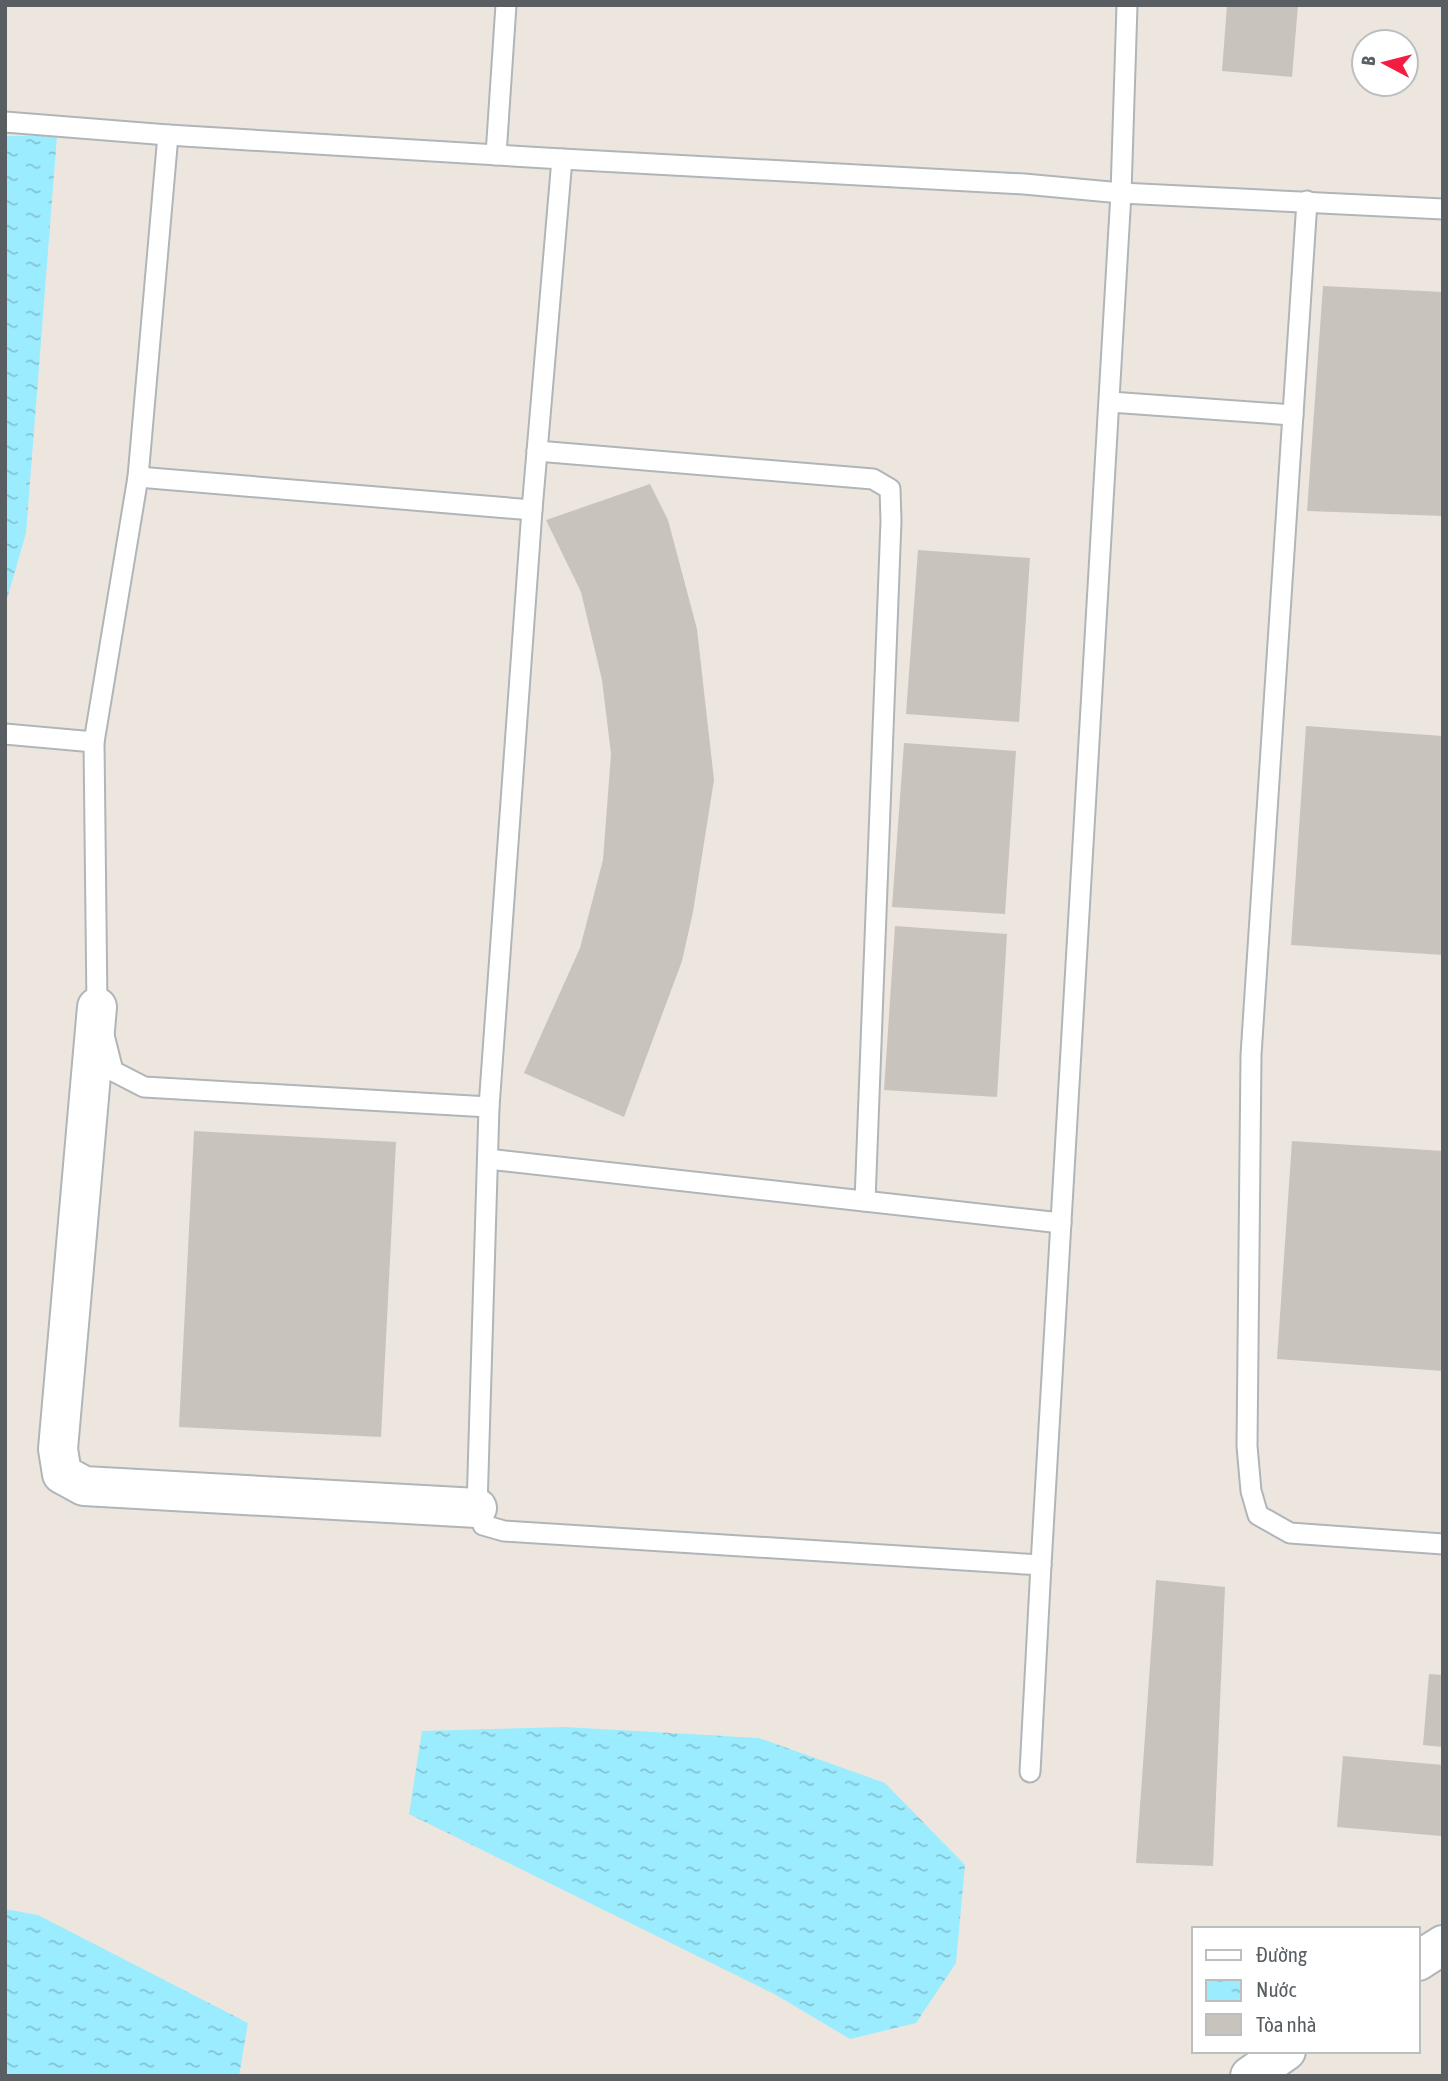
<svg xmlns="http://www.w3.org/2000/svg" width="1448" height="2081" font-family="'Asap Condensed',sans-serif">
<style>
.water{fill:url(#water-ripples)}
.building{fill:#c9c3be}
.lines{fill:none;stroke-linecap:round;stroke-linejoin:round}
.service-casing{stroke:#b0b5b8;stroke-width:23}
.minor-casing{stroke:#b0b5b8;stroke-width:42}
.service{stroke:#fff;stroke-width:19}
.minor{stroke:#fff;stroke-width:38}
</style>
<defs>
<pattern id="water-ripples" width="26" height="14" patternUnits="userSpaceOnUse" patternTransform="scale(1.75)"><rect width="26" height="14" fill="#9cecff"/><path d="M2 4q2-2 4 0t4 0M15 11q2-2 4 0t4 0" fill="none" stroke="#82c2d2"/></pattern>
</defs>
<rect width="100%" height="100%" fill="#ede6df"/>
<g class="water">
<polygon points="5,136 57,136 26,533 5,606"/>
<polygon points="565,1727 759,1738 885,1783 965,1865 956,1963 916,2023 850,2039 776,1995 409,1814 422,1731"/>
<polygon points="5,1909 38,1915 248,2023 239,2076 5,2076"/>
</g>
<g class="building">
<polygon points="1227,5 1298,5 1292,77 1222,71"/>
<polygon points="1323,286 1443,292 1443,516 1307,511"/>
<polygon points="650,484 668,520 697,629 714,780 693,912 682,961 624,1117 524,1073 580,948 603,860 611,754 602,680 581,592 546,520"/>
<polygon points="918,550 1030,558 1019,722 906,714"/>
<polygon points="1306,726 1443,736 1443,955 1291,945"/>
<polygon points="904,743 1016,751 1005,914 892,907"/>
<polygon points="895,926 1007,934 997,1097 884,1090"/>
<polygon points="194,1131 396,1142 381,1437 179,1427"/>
<polygon points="1292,1141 1443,1151 1443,1371 1277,1359"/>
<polygon points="1156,1580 1225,1587 1213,1866 1136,1863"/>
<polygon points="1429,1674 1443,1675 1443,1747 1423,1745"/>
<polygon points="1343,1756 1443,1765 1441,1836 1337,1827"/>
</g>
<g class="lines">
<defs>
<g id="service">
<polyline points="5,122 168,135 562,159"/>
<polyline points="168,135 138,477 94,742 97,1007 113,1071 144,1087 489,1107"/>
<polyline points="496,155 506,5"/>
<polyline points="1307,201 1251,1055 1247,1446 1251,1491 1258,1515 1290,1533 1443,1544"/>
<polyline points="1110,402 1293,415"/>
<polyline points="537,451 873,479 890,489 891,521 865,1201"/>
<polyline points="138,477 532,510"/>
<polyline points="5,734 94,742"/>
<polyline points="488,1159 1061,1223"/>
<polyline points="1041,1565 1121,193 1127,5"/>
<polyline points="1030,1772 1041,1565 504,1531 483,1525 477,1508 489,1107 532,510 562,159 1024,184 1121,193 1443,209"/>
</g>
<g id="minor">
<polyline points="97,1007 58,1449 62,1474 84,1486 477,1508"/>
<polyline points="1418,1961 1443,1945"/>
<polyline points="1250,2076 1286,2051"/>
</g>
</defs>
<use href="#service" class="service-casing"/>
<use href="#minor" class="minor-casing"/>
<use href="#service" class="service"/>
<use href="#minor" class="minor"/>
</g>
<rect width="1448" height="2081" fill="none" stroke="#585e61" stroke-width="14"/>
<rect x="1192" y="1927" width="228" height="126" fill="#ffffff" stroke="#bcbfc0" stroke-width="2"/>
<rect x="1206" y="1950" width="35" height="10" fill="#ffffff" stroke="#bcbfc0" stroke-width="2"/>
<text x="1256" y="1962" font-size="21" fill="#585e61">Đường</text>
<rect x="1206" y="1980" width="35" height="21" fill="url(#water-ripples)" stroke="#bcbfc0" stroke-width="2"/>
<text x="1256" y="1997" font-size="21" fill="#585e61">Nước</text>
<rect x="1206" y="2014" width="35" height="21" fill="#c9c3be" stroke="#bcbfc0" stroke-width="2"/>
<text x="1256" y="2032" font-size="21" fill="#585e61">Tòa nhà</text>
<g transform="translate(1385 63) rotate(277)"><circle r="33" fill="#ffffff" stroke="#bcbfc0" stroke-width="2"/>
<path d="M0-5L12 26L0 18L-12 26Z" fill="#f41d41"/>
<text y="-10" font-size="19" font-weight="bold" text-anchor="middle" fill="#585e61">B</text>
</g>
</svg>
